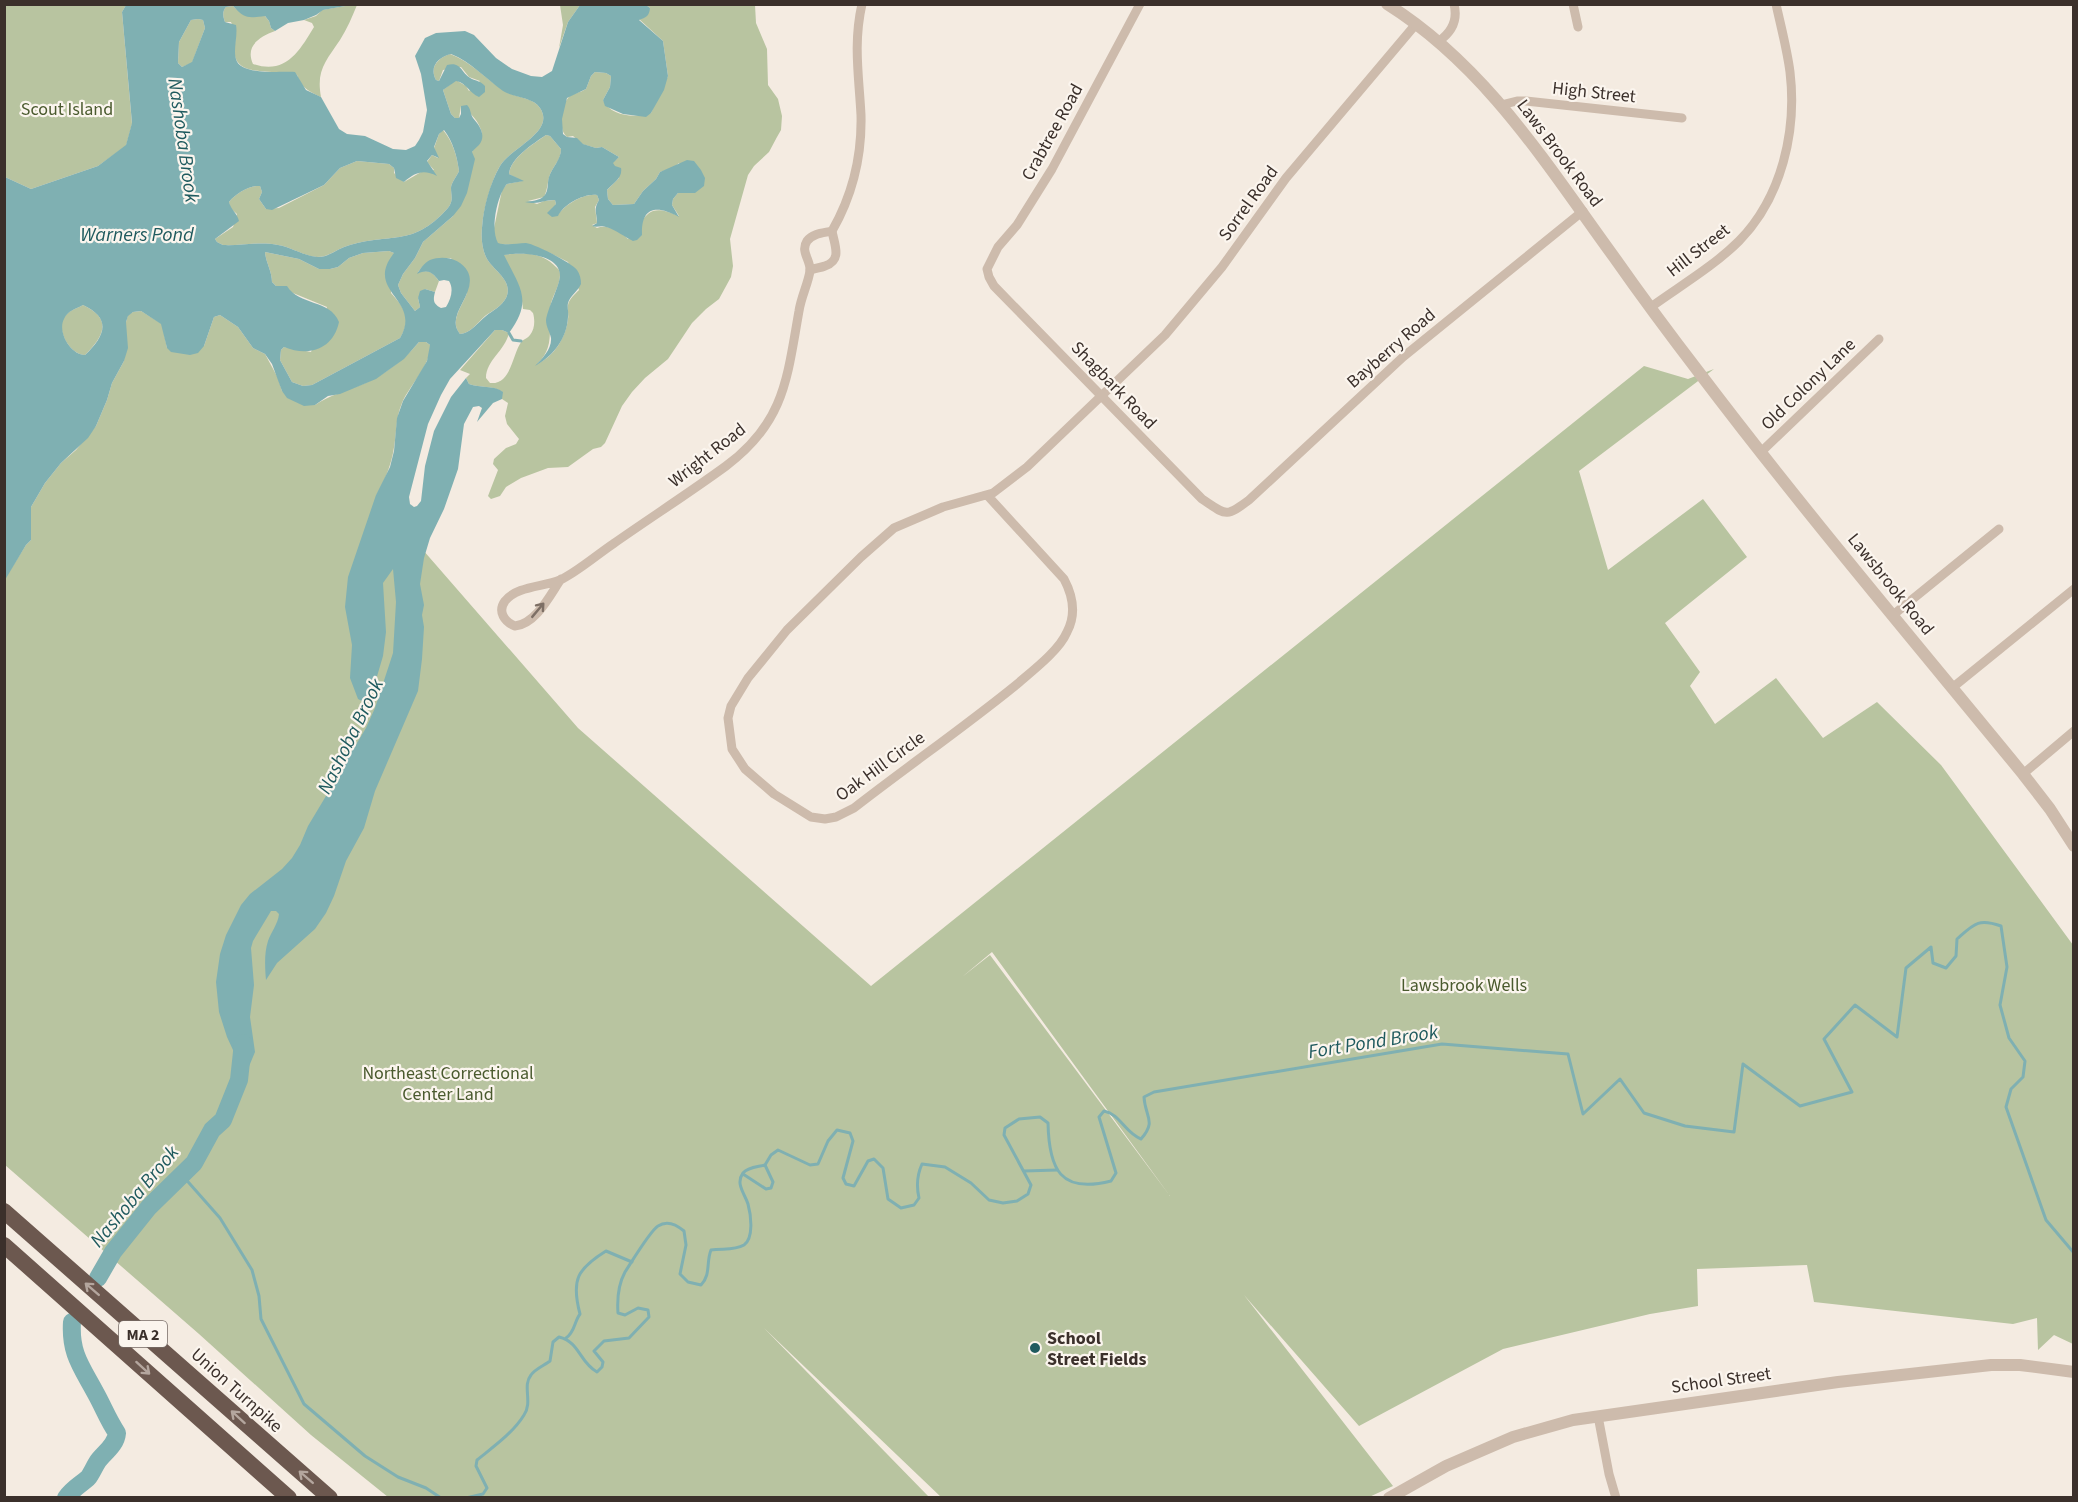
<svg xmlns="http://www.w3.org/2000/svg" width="2078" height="1502" font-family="'Source Sans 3',sans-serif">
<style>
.green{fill:#b8c4a0;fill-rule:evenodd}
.water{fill:#7fb0b2;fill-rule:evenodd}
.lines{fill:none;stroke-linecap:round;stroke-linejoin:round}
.stream{stroke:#7fb0b2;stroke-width:3}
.river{stroke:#7fb0b2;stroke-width:18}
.minor{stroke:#cdbbac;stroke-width:9}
.tertiary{stroke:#cdbbac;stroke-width:12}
.trunk{stroke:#6c584f;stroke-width:16}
.oneway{stroke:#7d6f65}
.oneway2{stroke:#b4a69e}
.poi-dot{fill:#1f5a5e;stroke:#fbf5ee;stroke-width:2}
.labels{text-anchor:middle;stroke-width:4.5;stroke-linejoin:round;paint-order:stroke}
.shield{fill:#fbf5ee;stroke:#756b66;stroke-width:1.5}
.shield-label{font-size:16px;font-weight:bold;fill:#3b302b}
.street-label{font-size:18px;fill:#3b302b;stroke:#fbf5ee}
.park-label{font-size:18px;fill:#4a5a2e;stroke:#fbf5ee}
.poi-label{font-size:18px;font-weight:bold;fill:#3b302b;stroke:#fbf5ee;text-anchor:start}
.water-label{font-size:20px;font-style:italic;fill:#1f5a5e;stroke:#fbf5ee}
</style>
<rect width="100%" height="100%" fill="#f4ebe1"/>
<g class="green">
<polygon points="5,5 126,5 122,12 132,124 126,146 98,166 31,189 5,177"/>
<path d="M351,5H357C352,17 347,29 340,40C326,61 316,70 321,97C310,92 301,88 297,75C283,69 243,77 236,59C233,53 236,43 235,36C235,32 233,27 231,22H225C223,16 222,12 226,7L233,6C240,14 253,17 264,15L269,21L271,28L275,31C259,37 245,46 253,64C285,75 299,52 314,27L312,23L304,20L316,16L322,10Z"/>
<polygon points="560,5 580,5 568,22 559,48 563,25"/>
<path d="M646,5H755L756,23L767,49L768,85L778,99L782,116L781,130L777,137L769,152L754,166L748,175L730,239L733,266L731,277L719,299L706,309L692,323L668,359L645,378L632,392L622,406L605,443L601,447L593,449L568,467L548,468L521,478L506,487L500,496L491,499L488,496L498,470L493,464L494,459L506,448L516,444L519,439L507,424L505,416L508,403L502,399V392C493,385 480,388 469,384L466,378L470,374L460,370L495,330H502L509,333C505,351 486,360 486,378L490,383C512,385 512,353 522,341C524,339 528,338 530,335C535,329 535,320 533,313L530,310L523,309L522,301L503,255C523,252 542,252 556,267C559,270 560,270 560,275C560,287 550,298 550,311C549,331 554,349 537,364C554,357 566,337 568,319C569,314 567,309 568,305C569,299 575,294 579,290L568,262L550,253L515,245L498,244L494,237V228L502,190L507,184L522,181L509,174C511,157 534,144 546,135L550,136L561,149C561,159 555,164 551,172C547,181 548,189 544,197L528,201L537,204L544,201L555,200L556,204L554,208L560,212C568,203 585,193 597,195L599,200L595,207L597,223L592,225L597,228C607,224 620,231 628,239C648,217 645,201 679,216L672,205L673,199L678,193H695L679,163L673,168L660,172L656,179L643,191L634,204L613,205L608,199L607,190L619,178L612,163L619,157L602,147L596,148L582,144L573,136L567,137C558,129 560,108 568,98C572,93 580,93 586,89L591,76L595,72L606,73L611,76L610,87L603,100C611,117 636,118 651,113L668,76L663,41L639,19L650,8Z"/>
<polygon points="198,19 203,20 205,28 192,63 182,67 178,63 179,42 191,20"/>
<path d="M450,54C471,62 485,78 503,90C514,98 533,97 540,108C556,132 510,148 500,166C491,181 483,211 482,228C481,238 482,250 487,259C494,271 514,281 506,298C502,306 492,311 485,316C477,323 471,333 460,334C449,321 462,307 467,293L451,258C436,259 427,260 418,272C430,270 431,271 439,281L435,292L425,289L418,298L420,307L415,311L401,293L398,285L403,274L415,258L423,242L453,216L472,152L482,133C479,121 471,113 461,106L459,118H455L451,114L443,90L456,80L466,86L469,91L480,81L469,77L461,67L443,70L439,81L436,80C429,67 438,58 450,54Z"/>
<path d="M443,130C453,142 457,156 459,171C457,176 451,183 451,188C451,196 454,201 447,209C412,248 390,232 347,246C337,249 329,257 317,257C304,256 291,247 278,245C260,241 241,246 223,245L217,242L215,239L233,227L237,214L230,208L229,202C235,194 250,185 260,186L262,192L259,199L266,209L279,208L324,185L340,168L357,161L389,164L394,168V173L404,182L421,172L434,170L427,162L432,155L438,158L434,148L439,134Z"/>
<path d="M389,251L394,253L391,293C405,309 412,318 400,338L312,385L303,386L292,382L280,360L281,350L284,347L311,352L327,307L276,286L272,282C272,271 266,263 265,252L299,259L319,269H330L338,267L349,258L363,253Z"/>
<path d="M83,305C113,319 104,336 85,355C71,355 57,332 63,319C67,311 76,309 83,305Z"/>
<path d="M141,311L162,324L167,348L204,346L214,317L220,315L238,327L253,348L265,354L278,378L282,391L315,405C330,395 346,391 363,384C383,376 406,358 419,342H426L430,345C431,366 410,384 402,403C395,419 397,435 393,453C390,468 384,482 376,496L578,728L871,986L1644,366L1688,379L1714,369L1579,471L1608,570L1703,499L1747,557L1665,623L1700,672L1690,686L1715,724L1776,678L1823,738L1877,702L1941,765L2073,945V1344L2054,1335L2038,1350L2037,1318L2013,1324L1814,1302L1807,1265L1697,1269L1698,1306L1650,1314L1503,1349L1359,1426L1244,1295L1393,1486L1367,1498H942L764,1328L929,1497H388L311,1435L199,1334L5,1165L4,580L26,545L31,540V507L45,483L61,463L76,450L96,426L107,400L112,383L124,361L126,322L128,315L133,312ZM992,952L1170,1196L990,955L962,977Z"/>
</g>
<path class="water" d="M126,5H351L323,10L316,15L304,20L288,23L275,31L271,28L269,21L265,16C248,18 245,19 233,6L226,7C222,12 223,16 225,22L236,25C238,35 233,50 236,59C240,76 282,71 295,72L306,90L321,97L339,129L347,134L365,136L393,149L406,150L415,146L419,140L423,132L427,110L421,74L415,56L425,38L436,33L465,31L474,35L496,58L512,69L531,76L542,77L552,71L568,22L580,5H646L650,8C649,17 646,17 639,20L663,41L668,76L664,90L651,113L646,117L623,114L605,106L603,100L610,87L611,76L606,73L595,72L591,76L586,89L567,98L562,119L563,134L567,137L577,138L583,144L596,148L602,147L619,157L613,163L615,166L621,168C623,178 613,183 607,190L608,199L613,205L634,204L643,191L656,179L660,172L687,160L694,161L701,170L705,178L704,186L695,193H678L673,199L672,205L679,217C657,205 641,206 642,235L637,240L633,241C624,237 617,230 606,227C601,225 597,228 592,226L597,223C597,213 593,210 599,200L597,195C584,193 563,205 558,216L552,217L547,213L556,204L555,200C541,200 540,205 525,202C531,201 539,201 544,196C549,191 547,183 549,177C552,167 561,160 561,149L550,136L546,135C533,144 510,158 509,174L524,181L507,184C497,195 490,230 498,243C508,246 516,243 526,243C535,244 572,263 577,270C580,274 581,279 581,284C578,291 570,296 568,303C567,308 569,313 568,317C567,339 553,356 535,366C542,359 552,349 551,338C550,332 546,327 546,320C548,307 560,285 560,275C559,253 519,252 504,255C519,286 534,300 509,333L502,330H495L450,379L441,395L428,424L409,497L410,504L414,507L417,506L421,501L425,466L434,431L451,397L466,378L469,384C480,388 494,385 503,392L502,399L493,403L477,422L482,408L479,406L473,407L464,424L458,469L444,509L430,538L424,558L420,584L424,605L422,615L424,627L422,659L418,691L375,791L364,828L346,861L334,896L326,913L315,929L277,963L266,980C265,968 264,953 268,941C271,932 278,924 279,914L276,911H271L253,941L251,948L254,985L250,1017L255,1052L245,1076L227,1037L219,1012L216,982L220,954L226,935L241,905L250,894L282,869L292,858L300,845L308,826L326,796L337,769L354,748L366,728L375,708L393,653L396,602L393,569L383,583L386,632L383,656L373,690L368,700L364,702L358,699L350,678L352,645L345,607L348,577L376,495L390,467L394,451L397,418L403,401L427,361L430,345L426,342H419L404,359L376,379L340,394L328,396L315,405L304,406L287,398L282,391L272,364L265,354L253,348L238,327L220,315L214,317L204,346L198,353L190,355L171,352L167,348L161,324L141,311L133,312L128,316L126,322L128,348L124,361L112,383L107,400L96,426L88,438L61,463L45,483L31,507V540L26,545L5,580V177L31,189L98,166L126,145L132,123L122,12ZM198,19L203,20L205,28L192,62L182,67L178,63L179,42L191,20ZM451,54C471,62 485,78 503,91C514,98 533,97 540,108C556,132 510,148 500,166C490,183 483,209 482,228C481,238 482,250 487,259C494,271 514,281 506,298C502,306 492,311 486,316C477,323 471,333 460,334C444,315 478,294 468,272C461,258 443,255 430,260C424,263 420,269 417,274C428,269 432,272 439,281L444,280L449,281C454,289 451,299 446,307L441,308C433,304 433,300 435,292L425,289L420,291L418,298L420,307L415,311L401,293L398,285L403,274L415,258L423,242L453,216L461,206L467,193L475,159L472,152C474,149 477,147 479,145C487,135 479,125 473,118C470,113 471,109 467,105L461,106V114L459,118H455L451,114L443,90L456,81C467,83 469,93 479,97L485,92V86C480,81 477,81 472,79C461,74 462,61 447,65L439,81L436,80C429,67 438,57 451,54ZM444,130C453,142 457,156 459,171C457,176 451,183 451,188C451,196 454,201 447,209C412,248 390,232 347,246C337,249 329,257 318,257C304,256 291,247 278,245C260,241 241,246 223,245L217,242L215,239L239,221C237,213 231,210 229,202C235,194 250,185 260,186L262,192L259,199L266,209L272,210L324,185L340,168L357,161L389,164L394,168L396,178L404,182C415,172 424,169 437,176L427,161L432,155L439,158L434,147L439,134ZM389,251L394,253C363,292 423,299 400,338L312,385L303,386L292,382L280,360L281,350L284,347C308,357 333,350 339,322C330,299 299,306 287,286H276L272,282C272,271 266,263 265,252L299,259L319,269H330L338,267L349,258L363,253ZM83,305C113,319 104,337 85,355C71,355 57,332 64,319C67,311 76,309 83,305Z"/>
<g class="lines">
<g class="stream">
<polyline points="509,333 513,340 521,341"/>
<polyline points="1024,1171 1057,1170"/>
<polyline points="743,1174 766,1189 771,1188 773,1182 765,1165"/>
<polyline points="182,1175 220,1218 252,1270 259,1296 261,1319 304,1404 365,1456 398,1477 426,1488 441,1498"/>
<path d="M566,1338C575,1332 574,1322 580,1314C571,1280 577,1269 606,1251L632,1262"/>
<path d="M466,1498L483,1494L487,1488L476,1466L477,1460C493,1447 513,1433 524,1415C533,1402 522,1386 531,1375C535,1369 545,1365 550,1361L553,1342L559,1337C580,1342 579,1362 597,1372L602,1367L603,1362L594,1351L604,1341L629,1338L649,1317L648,1310L638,1308L625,1315L618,1313C617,1299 618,1285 625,1272C631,1263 650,1231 658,1226C667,1220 677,1225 684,1231L686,1245L680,1274L688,1282L701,1285C711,1275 706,1262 711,1250C722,1248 734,1251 744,1245C754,1238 751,1215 748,1204C745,1194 735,1184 743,1173C748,1167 758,1167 765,1165L771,1155L778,1150L810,1165L818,1164L828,1141L837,1130L850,1133L853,1141L843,1178L846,1184L854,1186L868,1161L874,1159L883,1168L888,1199L901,1208L914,1205L919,1198C916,1185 917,1175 922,1164L945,1167L971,1183L989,1200L1003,1203L1017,1201L1028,1194L1031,1185L1004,1135L1005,1128L1019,1119L1040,1117L1048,1123C1049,1169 1060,1194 1111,1181L1116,1173L1099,1117L1104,1111C1120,1114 1125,1133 1141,1139C1157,1121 1145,1117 1144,1097L1154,1092L1442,1044L1568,1054L1583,1114L1620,1079L1644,1113L1685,1126L1734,1132L1743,1064L1800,1106L1852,1092L1824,1039L1855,1005L1897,1037L1906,968L1931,947L1933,963L1946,968L1956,956L1957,939C1974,924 1978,918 2001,926L2007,967L2000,1005L2009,1038L2025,1061L2023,1077L2011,1089L2006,1107L2046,1220L2074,1253"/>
</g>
<g class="river">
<polyline points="98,1278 113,1252 149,1207 194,1163 212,1130 223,1120 239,1080 243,1043"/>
<path d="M66,1498C72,1489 80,1485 88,1478C92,1473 94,1467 98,1461C105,1452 116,1445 117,1433C108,1420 103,1406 95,1392C81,1366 70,1353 72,1322"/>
</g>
<g class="minor">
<path d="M1140,4L1052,169L1017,225L998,247L987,269L989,277L994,286L1202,499C1226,515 1225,518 1249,500L1403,357L1583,211"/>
<polyline points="1573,4 1578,27"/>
<path d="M1439,41C1452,32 1458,20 1454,4"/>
<polyline points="1501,105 1517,101 1526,101 1682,118"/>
<path d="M810,270C815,268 820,268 825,266C843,260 834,244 832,231C852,196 862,156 861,115C859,76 853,44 862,4"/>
<path d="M1651,307C1680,286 1714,266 1739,241C1782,197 1797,131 1790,72C1787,49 1781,27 1776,4"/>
<polyline points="1761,452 1879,339"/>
<path d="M987,495L1064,579C1073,596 1076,615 1067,632C1059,651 1031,672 1016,685C963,728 908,766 854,808L836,817L825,819L811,817L774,794L745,769L732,749L728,718L731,706L748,678L787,630L861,557L894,528L943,507L993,493L1027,467L1165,335L1222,267L1286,178L1416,24"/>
<path d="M561,579C550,595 536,624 515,626C505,622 497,612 505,601C517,586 543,587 560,580C576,573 598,554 613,544C650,518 689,493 726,466C785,422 787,378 799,311C801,297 808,284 810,271C811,260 800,252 807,241C813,233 824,233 832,231"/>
<polyline points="1893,615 1999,529"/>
<polyline points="1952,688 2074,589"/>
<polyline points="2023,774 2074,731"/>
<polyline points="1598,1416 1609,1474 1616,1498"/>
</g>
<g class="tertiary">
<path d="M1387,4C1486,66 1547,165 1614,257C1642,297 1671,336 1701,375C1804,511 1915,642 2023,774L2050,809L2074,846"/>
<polyline points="1389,1498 1446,1466 1513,1437 1573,1420 1838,1382 1991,1365 2020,1365 2074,1372"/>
</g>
<g class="trunk">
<polyline points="4,1211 330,1498"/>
<polyline points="4,1245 289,1498"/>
</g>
</g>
<defs><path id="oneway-shaft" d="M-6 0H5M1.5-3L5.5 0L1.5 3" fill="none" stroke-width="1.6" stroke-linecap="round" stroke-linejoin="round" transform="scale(1.5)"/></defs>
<use class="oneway" href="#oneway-shaft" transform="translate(538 610) rotate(-50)"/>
<g class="oneway2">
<use href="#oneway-shaft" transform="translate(92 1289) rotate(-139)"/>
<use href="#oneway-shaft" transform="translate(143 1368) rotate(42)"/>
<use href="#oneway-shaft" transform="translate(238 1417) rotate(-138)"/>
<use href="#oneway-shaft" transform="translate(306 1477) rotate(-139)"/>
</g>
<circle class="poi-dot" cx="1035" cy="1348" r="6"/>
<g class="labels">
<rect class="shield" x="119" y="1321" width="48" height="26" rx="4.5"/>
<g class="shield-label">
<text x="143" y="1340">MA 2</text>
</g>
<g class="street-label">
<text transform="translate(1594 92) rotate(6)" y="6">High Street</text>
<text transform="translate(1052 132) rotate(-61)" y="6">Crabtree Road</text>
<text transform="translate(1560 153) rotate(53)" y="6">Laws Brook Road</text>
<text transform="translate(1248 203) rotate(-54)" y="6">Sorrel Road</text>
<text transform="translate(1698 250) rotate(-38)" y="6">Hill Street</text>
<text transform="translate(1391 348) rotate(-41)" y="6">Bayberry Road</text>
<text transform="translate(1808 384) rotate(-44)" y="6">Old Colony Lane</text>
<text transform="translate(1114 385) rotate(46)" y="6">Shagbark Road</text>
<text transform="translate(707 455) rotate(-38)" y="6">Wright Road</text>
<text transform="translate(1891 584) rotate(51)" y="6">Lawsbrook Road</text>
<text transform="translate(880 766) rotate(-36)" y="6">Oak Hill Circle</text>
<text transform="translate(1721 1380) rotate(-8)" y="6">School Street</text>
<text transform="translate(237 1390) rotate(42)" y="6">Union Turnpike</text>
</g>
<g class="park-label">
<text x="67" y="115">Scout Island</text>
<text x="1464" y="991">Lawsbrook Wells</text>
<text x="448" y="1079">Northeast Correctional<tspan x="448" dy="21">Center Land</tspan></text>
</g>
<g class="poi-label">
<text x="1047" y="1344">School<tspan x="1047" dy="21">Street Fields</tspan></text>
</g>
<g class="water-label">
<text transform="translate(184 140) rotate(82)" y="7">Nashoba Brook</text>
<text x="137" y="241">Warners Pond</text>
<text transform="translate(350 736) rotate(-64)" y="7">Nashoba Brook</text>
<text transform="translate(1373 1041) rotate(-9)" y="7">Fort Pond Brook</text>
<text transform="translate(134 1196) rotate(-50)" y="7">Nashoba Brook</text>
</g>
</g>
<rect width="2078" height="1502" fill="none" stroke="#3b302b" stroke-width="12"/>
</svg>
